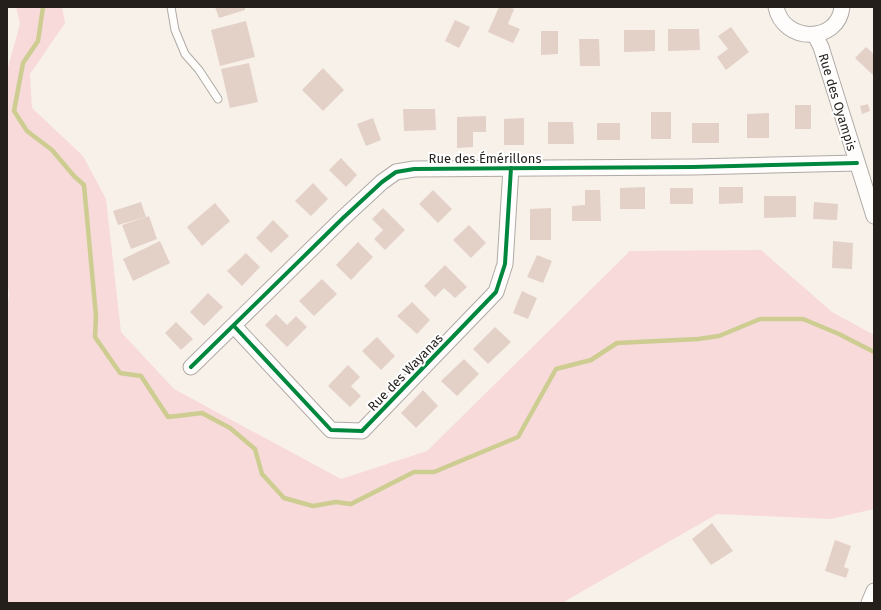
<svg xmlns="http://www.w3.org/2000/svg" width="881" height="610" font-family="'Fira Sans',sans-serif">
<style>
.green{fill:#f7dad9}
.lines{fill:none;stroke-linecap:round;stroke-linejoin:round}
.stream{stroke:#cdcd92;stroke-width:4.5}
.building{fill:#e3d1c8}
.lane-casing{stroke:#b0aaa5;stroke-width:9}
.street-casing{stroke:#b0aaa5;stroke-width:17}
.lane{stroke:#fefdfc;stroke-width:7}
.street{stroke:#fefdfc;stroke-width:15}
.cycleway-casing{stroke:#fff;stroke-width:6}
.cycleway{stroke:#00873e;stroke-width:4}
.labels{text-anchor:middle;stroke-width:4;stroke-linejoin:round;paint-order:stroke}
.street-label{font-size:13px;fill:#241f1b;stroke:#fff}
</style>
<rect width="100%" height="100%" fill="#f8f1ea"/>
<polygon class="green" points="16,7 62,7 65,23 30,74 32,108 83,156 106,199 121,332 174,389 341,479 427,451 630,251 761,250 832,312 874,335 874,509 831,519 717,514 562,603 7,603 7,311 9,295 7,274 7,71 20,24"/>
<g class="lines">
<polyline class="stream" points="43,7 38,41 23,63 14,111 27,131 52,150 74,176 84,185 96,316 95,337 120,373 141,376 168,417 202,413 230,428 255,449 262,474 284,498 313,506 336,502 351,504 414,472 434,472 518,437 556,369 591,360 617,343 698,339 719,336 760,319 803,319 839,334 874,352"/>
</g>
<g class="building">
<polygon points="215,7 245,7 245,10 219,18"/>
<polygon points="499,7 509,7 514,9 508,24 520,29 513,43 488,32"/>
<polygon points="455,20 470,27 459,48 445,41"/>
<polygon points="246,21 255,57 220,66 211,30"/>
<polygon points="731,27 749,52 726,70 717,57 728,49 718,36"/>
<polygon points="668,29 699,29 700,50 668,51"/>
<polygon points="624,30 655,30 655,51 624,52"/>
<polygon points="541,31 558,31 558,54 541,55"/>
<polygon points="579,39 599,39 600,66 580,66"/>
<polygon points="866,47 874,54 874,76 855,58"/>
<polygon points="249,63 258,102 230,108 221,69"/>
<polygon points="323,68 344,90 323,111 302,90"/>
<polygon points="868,104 870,111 862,114 860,106"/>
<rect x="795" y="105" width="16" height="24"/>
<polygon points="403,109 435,109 436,130 404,131"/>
<rect x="651" y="112" width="20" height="27"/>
<polygon points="769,113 769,138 747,138 747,114"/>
<polygon points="486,116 486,132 473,132 473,147 457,148 457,117"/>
<polygon points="373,118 381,140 366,146 357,124"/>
<polygon points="524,118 524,145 504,145 504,119"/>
<polygon points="548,122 573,122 574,144 548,144"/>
<rect x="597" y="123" width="23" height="17"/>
<rect x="692" y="123" width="27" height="20"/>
<polygon points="341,158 357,175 346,187 329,170"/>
<polygon points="313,183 328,199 311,216 295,201"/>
<polygon points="645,187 645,209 620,209 620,188"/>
<polygon points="719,187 743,187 743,203 719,204"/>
<rect x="670" y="188" width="23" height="16"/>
<polygon points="433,190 452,209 438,223 419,204"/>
<polygon points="585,190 600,190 601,221 572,221 572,206 585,205"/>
<polygon points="764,196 796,196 796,217 764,218"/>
<polygon points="141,202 146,217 118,225 113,211"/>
<polygon points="814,202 838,204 837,220 813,219"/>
<polygon points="215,203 230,221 202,246 187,227"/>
<polygon points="383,208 405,230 385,250 374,239 383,230 372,219"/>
<polygon points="551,208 551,240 530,240 530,209"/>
<polygon points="149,216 157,239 131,249 122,225"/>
<polygon points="273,220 289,236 271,253 256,238"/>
<polygon points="469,225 486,243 471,258 453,240"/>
<polygon points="160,241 170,263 133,281 123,259"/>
<polygon points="833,241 853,243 852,269 832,268"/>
<polygon points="358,242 373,257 351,280 336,265"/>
<polygon points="246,253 260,267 242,286 227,271"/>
<polygon points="537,255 552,261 543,283 527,277"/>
<polygon points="445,265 467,287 455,298 444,288 435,297 424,286"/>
<polygon points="322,279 337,294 314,316 299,301"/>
<polygon points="522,291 537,298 528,319 513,313"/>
<polygon points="208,293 223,307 204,326 190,312"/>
<polygon points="412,302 430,320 417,334 397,316"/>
<polygon points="276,314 287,325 296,316 307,327 287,347 265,325"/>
<polygon points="176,322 193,339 181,350 165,333"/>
<polygon points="495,327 511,342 488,364 473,349"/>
<polygon points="377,337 395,356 381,370 362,351"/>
<polygon points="464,359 479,374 457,396 441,381"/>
<polygon points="348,365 360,377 351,386 361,396 350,407 328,386"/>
<polygon points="423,390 438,406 416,428 401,413"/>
<polygon points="712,523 733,551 711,565 692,539"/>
<polygon points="835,540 851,546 844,567 849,569 846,578 825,571"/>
</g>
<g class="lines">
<defs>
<polyline id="lane" points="171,7 175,30 185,54 199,70 218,99"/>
<g id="street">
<path d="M776,7C783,43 838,44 842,7"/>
<polyline points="815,35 821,47 874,216"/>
<polyline points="234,326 331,430 362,431 496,292 505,264 511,168"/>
<polyline points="191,367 343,218 382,182 396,172 414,169 693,167 857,163"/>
<polyline points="869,603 874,591"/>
</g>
</defs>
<use href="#lane" class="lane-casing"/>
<use href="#street" class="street-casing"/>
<use href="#lane" class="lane"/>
<use href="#street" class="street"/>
<defs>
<g id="cycleway">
<polyline points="234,326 331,430 362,431 496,292 505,264 511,168"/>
<polyline points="191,367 343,218 382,182 396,172 414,169 693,167 857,163"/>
</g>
</defs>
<use href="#cycleway" class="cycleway-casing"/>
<use href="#cycleway" class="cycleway"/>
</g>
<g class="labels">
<g class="street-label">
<text transform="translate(838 102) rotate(73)" y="5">Rue des Oyampis</text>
<text x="485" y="163">Rue des Émérillons</text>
<text transform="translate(405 372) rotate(-46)" y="5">Rue des Wayanas</text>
</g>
</g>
<rect width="881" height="610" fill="none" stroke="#241f1b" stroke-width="16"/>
</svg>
